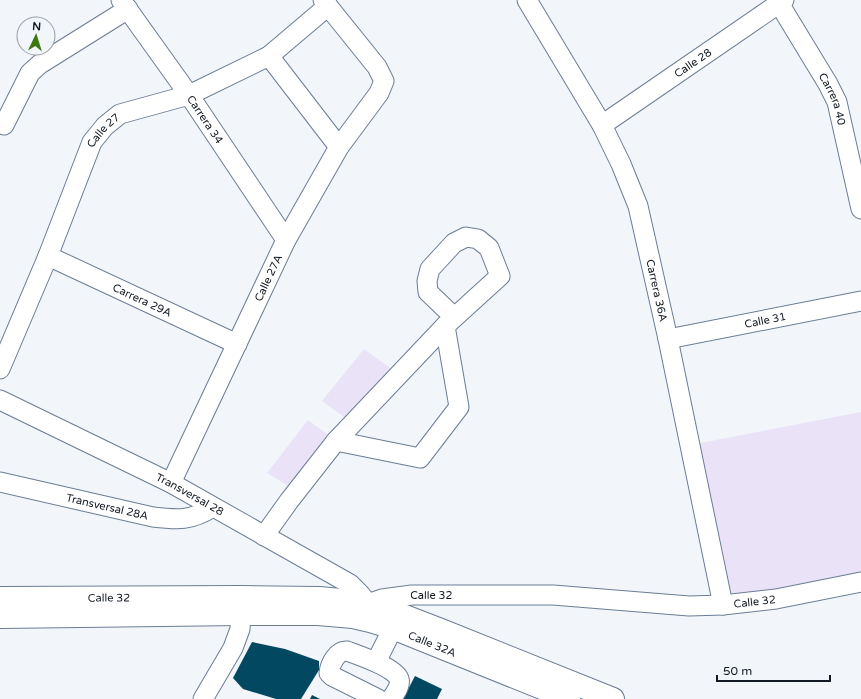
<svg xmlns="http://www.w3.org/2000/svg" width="861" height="699" font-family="'Varela Round',sans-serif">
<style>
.green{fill:#eae2f7}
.building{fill:#034861}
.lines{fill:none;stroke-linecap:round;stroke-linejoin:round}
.minor-casing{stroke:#6b7d94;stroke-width:21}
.major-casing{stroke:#6b7d94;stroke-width:24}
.minor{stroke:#fff;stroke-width:19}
.major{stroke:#fff;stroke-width:22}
.labels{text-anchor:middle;stroke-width:4;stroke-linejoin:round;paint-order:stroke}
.street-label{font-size:11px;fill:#131a23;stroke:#f2f6fb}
</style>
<rect width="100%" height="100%" fill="#f2f6fb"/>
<g class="green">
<polygon points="364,349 394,371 351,422 322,401"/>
<polygon points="861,412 861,581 723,605 690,445"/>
<polygon points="308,420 335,440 295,490 267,473"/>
</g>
<g class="building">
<polygon points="252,642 285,649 319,661 319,670 301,699 276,699 243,689 233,678"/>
<polygon points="415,676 442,689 437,699 403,699"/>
<polygon points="312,695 320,699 310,699"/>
</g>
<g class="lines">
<defs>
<g id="minor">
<path id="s1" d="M121,0L189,95L286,240"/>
<path id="s2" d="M527,0L602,125L621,164L638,206L668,339L723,605"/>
<path id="s3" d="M777,0L828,84L837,102L861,209"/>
<polyline points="269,56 339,147"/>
<polyline points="4,125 30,73 40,64 128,9"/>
<path id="s4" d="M602,125L784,0"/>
<path id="s5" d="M48,256L237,344"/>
<path id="s6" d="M668,339L861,301"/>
<path id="s7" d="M0,369L48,256L92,142L105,126L120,114L189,95L269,56L328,6"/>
<path id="s8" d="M0,400L171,483L350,584L360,594L368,604L382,599L412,595H553L689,606L723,605L776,599L861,582"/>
<polyline points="336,441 420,458 459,407 445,326"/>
<path id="s9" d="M0,482L153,517C178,520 191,521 213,507"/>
<path id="s10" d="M171,483L286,240L339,147L379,93L384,81L377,67L323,0"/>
<polyline points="264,536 289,501 336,441 445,326 500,276 489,248 478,239 466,237 454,243 430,269 427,281 428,292 454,317"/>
<polyline points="376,662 393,628"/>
<polyline points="203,699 233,648 240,629 242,600"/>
<path d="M378,699L332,676L329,673C330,664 337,650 347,651C358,655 396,668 399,679C401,685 395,694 391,699"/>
</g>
<g id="major">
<path id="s11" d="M0,598L242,597L319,598L341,600L368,604L397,613L441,630L613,699"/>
<path id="s12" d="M0,617L242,614H318L353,617L370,621L393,628L569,699"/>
</g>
</defs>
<use href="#minor" class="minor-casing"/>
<use href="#major" class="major-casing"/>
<use href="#minor" class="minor"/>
<use href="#major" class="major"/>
</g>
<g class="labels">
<g class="street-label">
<text dy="4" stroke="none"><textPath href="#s4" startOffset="110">Calle 28</textPath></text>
<text dy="4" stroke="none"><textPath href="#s3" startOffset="114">Carrera 40</textPath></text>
<text dy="4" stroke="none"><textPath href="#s1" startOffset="146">Carrera 34</textPath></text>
<text dy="4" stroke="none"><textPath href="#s7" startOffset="261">Calle 27</textPath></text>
<text dy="4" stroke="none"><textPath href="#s10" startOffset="227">Calle 27A</textPath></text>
<text dy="4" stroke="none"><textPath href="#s2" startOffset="321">Carrera 36A</textPath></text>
<text dy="4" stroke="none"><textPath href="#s5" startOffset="104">Carrera 29A</textPath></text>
<text dy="4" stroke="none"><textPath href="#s6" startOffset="99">Calle 31</textPath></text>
<text dy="4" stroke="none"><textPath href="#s8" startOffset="212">Transversal 28</textPath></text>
<text dy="4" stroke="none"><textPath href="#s9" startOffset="110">Transversal 28A</textPath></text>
<text dy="4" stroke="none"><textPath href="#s8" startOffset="487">Calle 32</textPath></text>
<text dy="4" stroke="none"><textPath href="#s11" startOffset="109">Calle 32</textPath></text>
<text dy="4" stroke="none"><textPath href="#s8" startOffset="811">Calle 32</textPath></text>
<text dy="4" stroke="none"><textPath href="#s12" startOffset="437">Calle 32A</textPath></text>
</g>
</g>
<g transform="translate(36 36) rotate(4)"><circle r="19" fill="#f2f6fb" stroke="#999ea5"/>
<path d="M0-3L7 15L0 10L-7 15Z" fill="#3d780f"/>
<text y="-6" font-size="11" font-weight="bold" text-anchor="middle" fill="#131a23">N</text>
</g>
<path d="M717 675v6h113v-6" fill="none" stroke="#131a23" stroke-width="2"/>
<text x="723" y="675" font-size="12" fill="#131a23" stroke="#f2f6fb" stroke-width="3" paint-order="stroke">50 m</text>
</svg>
